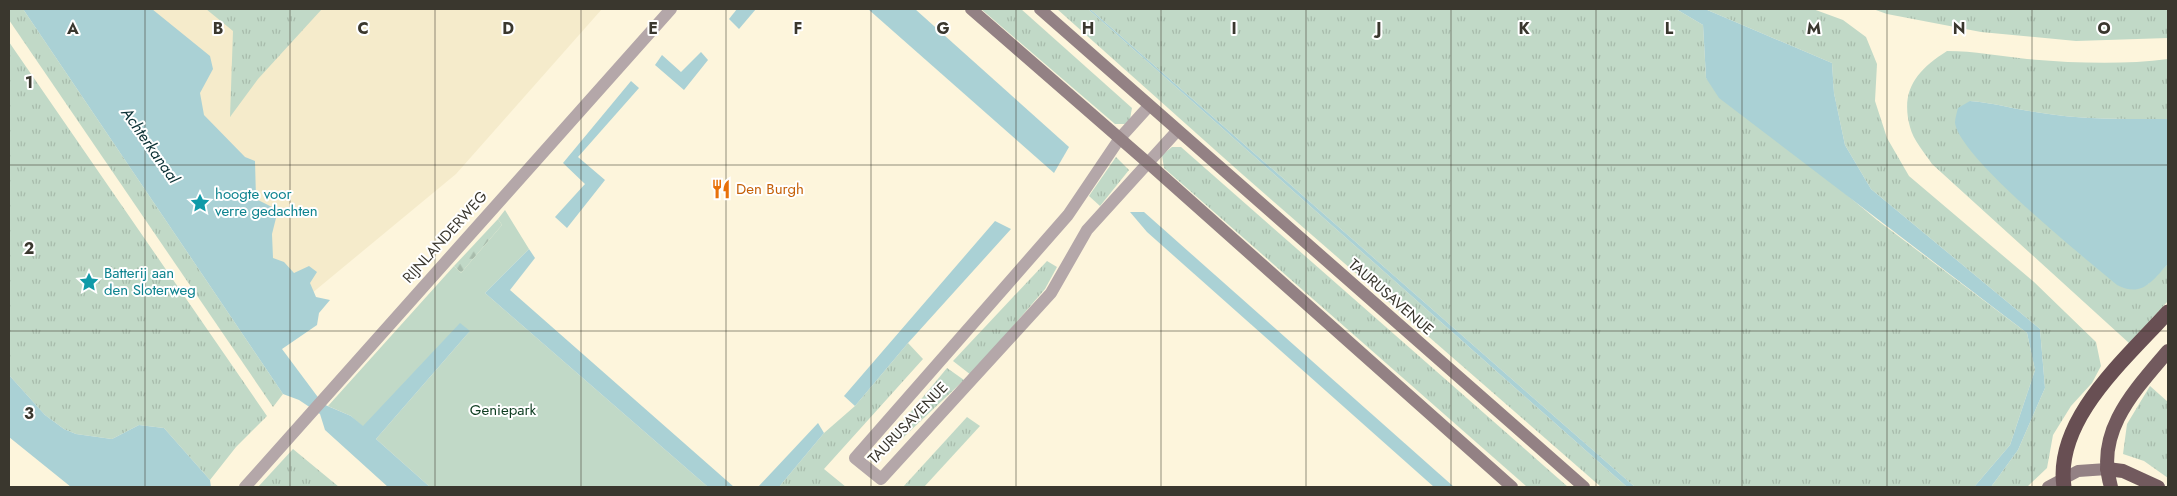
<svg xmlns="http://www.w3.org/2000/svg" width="2177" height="496" font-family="Jost,sans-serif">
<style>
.built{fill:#f5ebcb}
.grass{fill:url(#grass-tufts)}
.forest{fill:url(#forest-firs)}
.park{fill:#c1d9c7}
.water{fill:#aad1d5}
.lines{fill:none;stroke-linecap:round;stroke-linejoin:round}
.minor{stroke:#b4a7a9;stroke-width:12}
.tertiary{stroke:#b4a7a9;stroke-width:12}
.secondary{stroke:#938184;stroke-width:12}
.trunk{stroke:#725a5e;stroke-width:14}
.motorway{stroke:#684f53;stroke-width:15}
.grid{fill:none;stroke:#3a372e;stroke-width:1;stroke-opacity:0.55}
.labels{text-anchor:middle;stroke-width:4;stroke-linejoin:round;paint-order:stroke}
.food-label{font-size:15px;fill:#c56008;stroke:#fff;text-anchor:start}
.culture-label{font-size:15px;fill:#0d838f;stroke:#fff;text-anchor:start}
.street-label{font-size:15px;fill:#3a372e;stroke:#fff}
.park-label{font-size:15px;fill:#0e3d21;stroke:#fff}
.water-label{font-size:16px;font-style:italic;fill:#082f33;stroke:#fff}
.grid-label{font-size:16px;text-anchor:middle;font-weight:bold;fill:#3a372e;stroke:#fff;stroke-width:4;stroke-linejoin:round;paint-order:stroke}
</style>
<defs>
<pattern id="grass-tufts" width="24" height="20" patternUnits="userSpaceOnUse" patternTransform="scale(1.25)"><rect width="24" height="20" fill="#c1d9c7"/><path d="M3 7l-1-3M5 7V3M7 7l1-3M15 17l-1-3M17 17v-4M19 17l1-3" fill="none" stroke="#a7bbab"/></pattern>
<pattern id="forest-firs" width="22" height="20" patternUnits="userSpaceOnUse" patternTransform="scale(1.25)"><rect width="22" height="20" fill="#c1d9c7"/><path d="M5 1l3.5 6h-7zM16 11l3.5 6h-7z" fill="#a7bbab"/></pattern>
</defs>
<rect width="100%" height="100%" fill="#fdf5dc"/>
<polygon class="built" points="119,9 602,9 456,174 294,308"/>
<g class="grass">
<polygon points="9,9 23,9 283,394 273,407 9,20"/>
<polygon points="206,9 322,9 258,79 230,117 233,31"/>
<polygon points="981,9 1021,9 1132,108 1130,119 1125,124 1115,124"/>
<polygon points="1057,9 1088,9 1627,487 1601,487 1242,174"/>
<polygon points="1090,9 1676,9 1703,25 1706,78 1877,220 2027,333 2035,370 2010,445 1974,487 1635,487"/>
<polygon points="1705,9 1813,9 1843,20 1866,37 1877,64 1875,101 1887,138 1909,176 2034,282 2096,342 2101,366 2092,383 2071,406 2053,435 2047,468 2027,487 1991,487 2018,450 2045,388 2040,329 1871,189 1845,145 1834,93 1832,63"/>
<polygon points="1873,9 2168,9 2168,38 2076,41 1981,32 1887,14"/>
<polygon points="9,42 267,416 236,447 210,480 164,428 139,425 112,439 76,434 64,429 45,415 9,375"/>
<path d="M1947,51C1974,51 2000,56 2027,59C2072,63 2123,65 2168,59V119C2126,119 2084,120 2042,113C2018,110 1995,103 1970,101L2148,284L2168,264V301L2129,343L1932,164C1925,153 1913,140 1910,127C1900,90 1917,70 1947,51Z"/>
<polygon points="1172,147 1181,147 1568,487 1527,487 1164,168 1162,155"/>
<polygon points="1116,157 1129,170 1100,206 1089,196"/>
<polygon points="1047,261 1057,267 1045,289 971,375 953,361"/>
<polygon points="908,343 923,359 824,469 846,487 779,487 824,433 855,406"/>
<polygon points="947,368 964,380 890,450 884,444"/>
<polygon points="2150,386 2168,402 2168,478 2144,461 2123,454 2127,424"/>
<polygon points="967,417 980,426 924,487 903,487"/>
<polygon points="293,449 339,487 258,487"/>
</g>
<polygon class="forest" points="498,219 502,225 461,273 454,266"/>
<polygon class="park" points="505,210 529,249 485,293 708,487 430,487 376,439 470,331 363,427 351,416 328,406 454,266 461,273 502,225 498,219"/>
<g class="water">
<polygon points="23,9 152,9 210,56 213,69 200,93 204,115 245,157 255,161 256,199 278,210 272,234 273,258 284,262 294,273 309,266 317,272 310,283 316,297 330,300 319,313 317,325 282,349 323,404 351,416 363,426 460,323 470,331 376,439 430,487 388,487 325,430 320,414 299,400 283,394"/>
<polygon points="737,9 756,9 739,29 729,19"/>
<polygon points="868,9 915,9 1069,147 1054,173"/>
<polygon points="1088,9 1090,9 1635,487 1627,487"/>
<polygon points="1676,9 1705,9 1832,63 1834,93 1845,145 1871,189 2040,329 2045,388 2018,450 1991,487 1974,487 2010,445 2035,370 2027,333 1719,98 1706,78 1703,25"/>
<polygon points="701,52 708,60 684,90 655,65 662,55 681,72"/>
<polygon points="631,81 639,88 578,157 605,180 567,228 555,217 585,184 563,163"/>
<path d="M1970,101C1995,103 2018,110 2042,113C2084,120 2126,119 2168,119V264C2152,281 2142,298 2117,285C2085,258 1960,158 1955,123C1955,118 1957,112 1958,108Z"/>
<polygon points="1130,212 1144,212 1454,487 1434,487 1147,232"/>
<polygon points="995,221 1011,229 908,343 855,406 844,396"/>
<polygon points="529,249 535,258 510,290 734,487 708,487 485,293"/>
<polygon points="9,375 45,415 64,429 76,434 112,439 139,425 164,428 210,480 211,487 71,487 9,437"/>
<polygon points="818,423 824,433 779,487 758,487"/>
</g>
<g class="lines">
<polyline class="minor" points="1149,106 1120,138 1068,215 855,458 881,479 1051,293 1087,230 1177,131"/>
<polyline class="tertiary" points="245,487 671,9"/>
<g class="secondary">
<polyline points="971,9 1148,163 1512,487"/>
<polyline points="1040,9 1584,487"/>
<polyline points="2048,487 2078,471 2107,469"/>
</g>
<g class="trunk">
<polyline points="2107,469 2123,471 2158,487"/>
<path d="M2111,487C2094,432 2135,390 2168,351"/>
</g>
<path class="motorway" d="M2064,487C2054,419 2127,358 2168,312"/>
</g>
<path class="grid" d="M145,9V487M290,9V487M435,9V487M581,9V487M726,9V487M871,9V487M1016,9V487M1161,9V487M1306,9V487M1451,9V487M1596,9V487M1742,9V487M1887,9V487M2032,9V487M9,165H2168M9,331H2168"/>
<defs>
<symbol id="restaurant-bare" viewBox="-9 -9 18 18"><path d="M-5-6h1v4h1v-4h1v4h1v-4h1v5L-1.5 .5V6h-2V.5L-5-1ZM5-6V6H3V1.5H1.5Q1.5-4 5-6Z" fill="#e8710a" stroke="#fff" stroke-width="2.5" paint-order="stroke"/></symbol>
<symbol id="sight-bare" viewBox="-9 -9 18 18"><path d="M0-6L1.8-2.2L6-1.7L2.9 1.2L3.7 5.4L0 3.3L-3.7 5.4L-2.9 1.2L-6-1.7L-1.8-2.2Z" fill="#0f9aa8" stroke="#fff" stroke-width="2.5" paint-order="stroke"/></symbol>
</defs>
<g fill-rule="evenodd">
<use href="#restaurant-bare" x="707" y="175" width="28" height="28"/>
<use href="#sight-bare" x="186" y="189" width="28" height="28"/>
<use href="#sight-bare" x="75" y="268" width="28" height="28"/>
</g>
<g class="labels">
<g class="food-label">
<text x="736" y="194">Den Burgh</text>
</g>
<g class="culture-label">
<text x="215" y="199">hoogte voor<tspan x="215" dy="17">verre gedachten</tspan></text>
<text x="104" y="278">Batterij aan<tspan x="104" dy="17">den Sloterweg</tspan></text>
</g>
<g class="street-label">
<text transform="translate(445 237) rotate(-48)" y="5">RIJNLANDERWEG</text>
<text transform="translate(1391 297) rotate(41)" y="5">TAURUSAVENUE</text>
<text transform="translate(908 423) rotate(-46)" y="5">TAURUSAVENUE</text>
</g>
<g class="park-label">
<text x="503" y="415">Geniepark</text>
</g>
<g class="water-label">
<text transform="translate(151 145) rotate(55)" y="6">Achterkanaal</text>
</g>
</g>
<g class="grid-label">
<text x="73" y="34">A</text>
<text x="218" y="34">B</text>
<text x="363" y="34">C</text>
<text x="508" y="34">D</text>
<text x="653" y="34">E</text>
<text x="798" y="34">F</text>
<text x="943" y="34">G</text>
<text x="1088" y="34">H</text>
<text x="1234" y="34">I</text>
<text x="1379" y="34">J</text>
<text x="1524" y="34">K</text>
<text x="1669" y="34">L</text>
<text x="1814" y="34">M</text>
<text x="1959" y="34">N</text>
<text x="2104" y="34">O</text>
<text x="29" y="88">1</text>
<text x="29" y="254">2</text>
<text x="29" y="419">3</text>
</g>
<rect width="2177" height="496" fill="none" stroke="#3a372e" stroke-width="20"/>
</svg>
